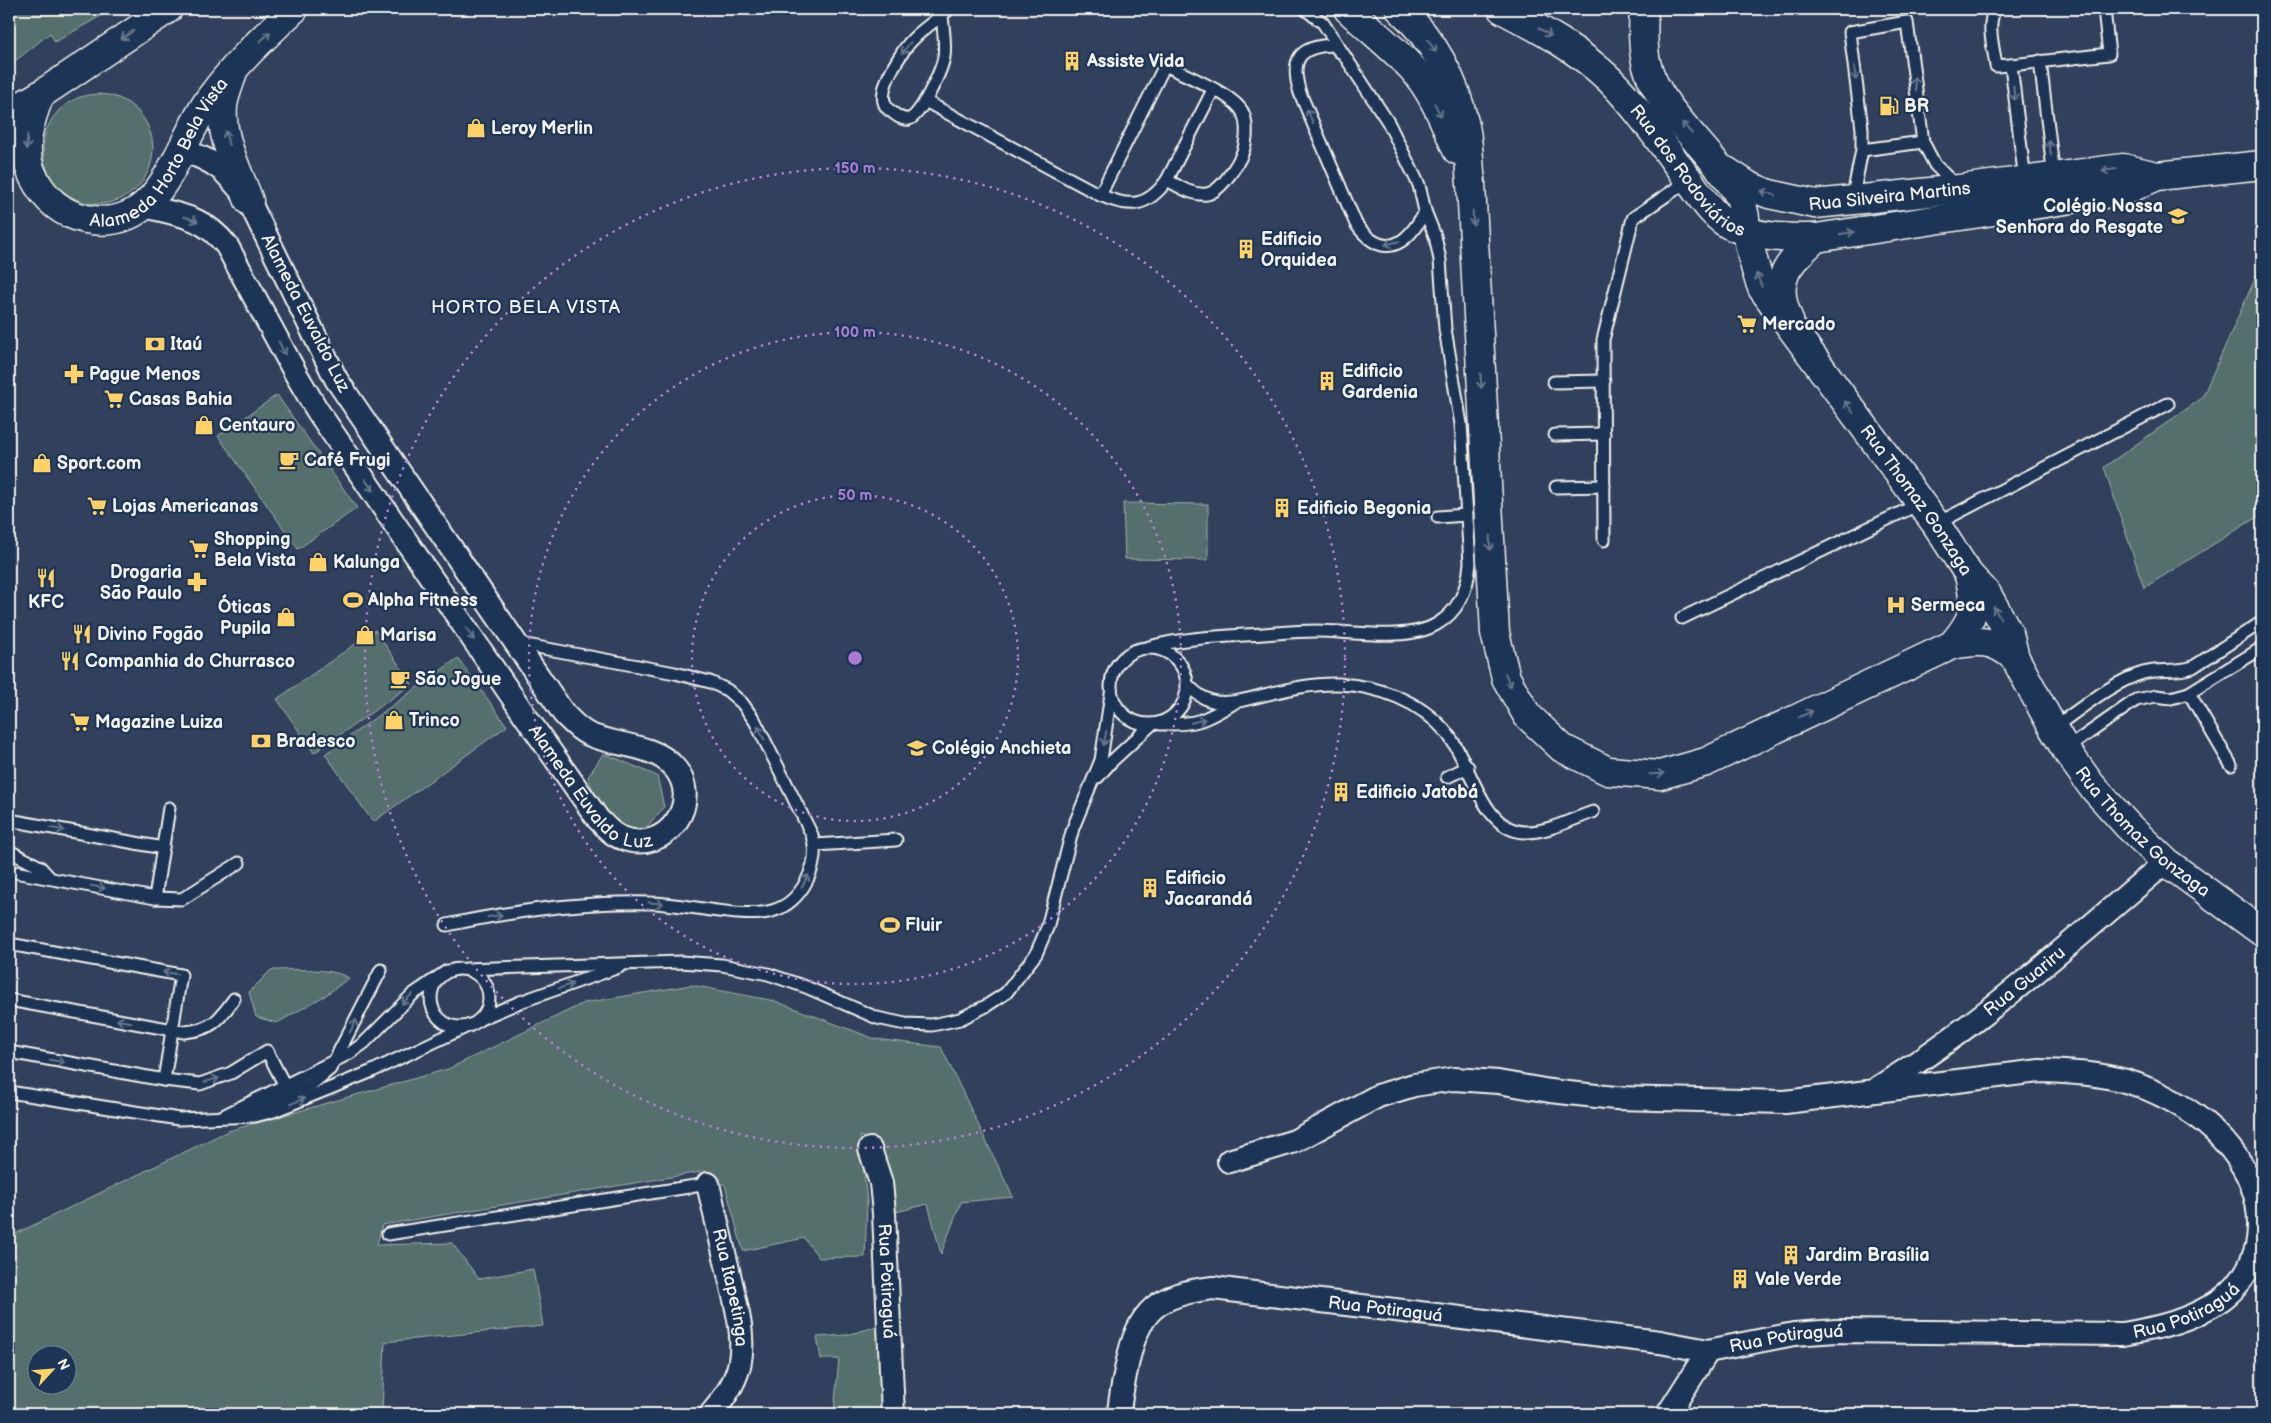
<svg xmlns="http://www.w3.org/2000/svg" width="2271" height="1423" font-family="'Balsamiq Sans',sans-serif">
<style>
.green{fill:#546f6c;stroke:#a4b0aa;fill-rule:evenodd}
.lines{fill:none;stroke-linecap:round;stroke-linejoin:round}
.lane-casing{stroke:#f4f1e8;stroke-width:15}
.street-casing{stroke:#f4f1e8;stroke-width:26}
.secondary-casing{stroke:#f4f1e8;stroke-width:31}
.lane{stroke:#1d3557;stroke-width:11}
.street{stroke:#1d3557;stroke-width:22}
.secondary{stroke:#1d3557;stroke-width:28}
.oneway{stroke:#68778a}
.ring{fill:none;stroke:#ab7bcf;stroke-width:2.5;stroke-dasharray:2.5 5}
.labels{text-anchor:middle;stroke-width:4.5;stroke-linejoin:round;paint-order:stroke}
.poi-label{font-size:18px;font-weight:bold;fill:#f4f1e8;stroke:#1d3557;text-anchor:start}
.street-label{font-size:18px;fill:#f4f1e8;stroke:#1d3557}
.neighbourhood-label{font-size:19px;letter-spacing:1px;fill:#f4f1e8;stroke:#1d3557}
.centre{fill:#ab7bcf;stroke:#1d3557;stroke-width:2.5}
.ring-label{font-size:15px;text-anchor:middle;font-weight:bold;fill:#ab7bcf;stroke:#1d3557;stroke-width:4.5;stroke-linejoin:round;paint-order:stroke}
</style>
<rect width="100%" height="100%" fill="#31415d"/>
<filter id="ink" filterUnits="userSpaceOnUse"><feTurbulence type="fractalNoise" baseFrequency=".02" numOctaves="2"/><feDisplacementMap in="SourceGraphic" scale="10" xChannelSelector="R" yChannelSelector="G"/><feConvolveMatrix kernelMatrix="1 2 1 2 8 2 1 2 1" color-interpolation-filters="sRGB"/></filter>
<g filter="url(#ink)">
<g class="green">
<polygon points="9,9 113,9 55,42 50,33 9,66"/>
<circle cx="98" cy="149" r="55"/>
<polygon points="2262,263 2262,519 2257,517 2144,588 2104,467 2202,398"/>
<polygon points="277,395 357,508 298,549 218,436"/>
<polygon points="1123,503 1208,504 1208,560 1125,559"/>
<polygon points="375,630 412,684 314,753 277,699"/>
<polygon points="458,658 507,726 373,822 325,754"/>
<polygon points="603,754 618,759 657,776 664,807 639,836 599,807 588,777"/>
<path d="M271,970C293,970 330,967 349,978L326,995L277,1023L256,1017L249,992Z"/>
<path d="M691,985L775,1001L875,1039L941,1047L1013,1197L961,1202L941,1254L928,1204L896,1212L880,1142L860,1136L867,1202L865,1257L819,1258L804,1238L743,1251L725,1185L701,1172L382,1225L377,1245L452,1243L479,1279L533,1269L543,1326L385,1342L382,1414H14L9,1398V1237L228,1131L448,1069L584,1003ZM38,1356H68V1386H38Z"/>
<polygon points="883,1325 885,1414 829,1414 834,1412 839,1359 821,1359 817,1337 846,1335"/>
</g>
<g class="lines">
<defs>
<g id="lane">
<path d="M1995,9C1986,25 1994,49 1996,66L2011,65"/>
<path d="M942,15C943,28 946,44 944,57C942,69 921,116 909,119C902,120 897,116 892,112C871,100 894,65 904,50C915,33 935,22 949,9"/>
<path d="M1340,52L1334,45C1298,46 1290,60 1300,93L1356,224C1383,261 1407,246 1425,211"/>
<polyline points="2040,61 2054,177"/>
<path d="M925,101L1100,195C1129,208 1147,208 1167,180L1213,90"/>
<polyline points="1862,150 1923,142"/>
<polyline points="2025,181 2011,65 2109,54 2104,9"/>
<path d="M1100,195L1165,65C1184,75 1234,94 1243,113C1247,122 1247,135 1245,144C1243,158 1222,191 1207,194C1193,196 1178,186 1167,180"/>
<polyline points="1852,201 1862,150 1862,129 1850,32 1907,22 1923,142 1935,165 1956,186"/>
<polyline points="1554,382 1604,381"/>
<polyline points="1555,435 1604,434"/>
<polyline points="1556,487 1604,486"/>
<polyline points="1438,517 1466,515"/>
<polyline points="1936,524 2168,404"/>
<polyline points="1604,540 1603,340 1633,218 1689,180"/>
<polyline points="1682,618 1921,503"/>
<path d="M1149,647C1180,639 1211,637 1244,635C1268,634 1292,631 1316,631C1350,631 1407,642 1437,624C1459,611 1468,588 1470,563L1461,424L1445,329L1440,260L1435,236L1425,211L1419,185L1388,122L1323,23L1305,9"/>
<circle cx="1149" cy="686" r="38"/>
<path d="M1188,685C1196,694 1204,700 1216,702C1232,704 1249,699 1264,695C1289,689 1314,683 1339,684C1379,686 1420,701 1446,732C1471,761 1481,830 1524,832C1547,833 1572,819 1593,812"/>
<polyline points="2189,693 2231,765"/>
<path d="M1160,724C1196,725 1204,721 1234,703"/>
<path d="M2053,728C2081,709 2110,683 2143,673C2159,668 2177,673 2193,667L2262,622"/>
<polyline points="2066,749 2136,700 2156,696 2171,698 2189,693 2262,648"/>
<polyline points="1098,777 1111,762 1151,725"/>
<polyline points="1447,777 1468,767"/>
<polyline points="9,820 163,848"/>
<polyline points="815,845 896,840"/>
<polyline points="9,851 40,867 50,878"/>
<polyline points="9,871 155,898 169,808"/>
<polyline points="155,898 182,899 239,863"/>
<path d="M447,925C513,911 583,901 651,903C683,903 743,920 772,911C802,903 821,864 812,835L755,721L742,703L727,690L710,682L675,673L516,643"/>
<polyline points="9,944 181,975 164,1080"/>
<polyline points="466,969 681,962 722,965 768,974 806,987 877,1018 905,1024 932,1025 960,1019 986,1006 1006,993 1036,954 1047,928 1073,828 1101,760 1111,694"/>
<circle cx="460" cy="998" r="29"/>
<path d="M9,1000L184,1032C212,1030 219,1020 234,999"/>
<polyline points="480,1019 520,1002 619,967"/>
<polyline points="9,1052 164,1080 200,1084 231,1073 267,1051 285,1086"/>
<polyline points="9,1092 179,1119 255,1116 274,1111 370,1072 470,1025"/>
<polyline points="251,1111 312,1084 330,1069 381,970"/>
<polyline points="223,1116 350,1053 364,1043 412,995 447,971"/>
<polyline points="388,1234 708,1184"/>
</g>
<g id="street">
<path id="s1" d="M144,206C180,215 203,216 227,246L297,376L317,410L524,714L598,819C605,826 612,835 622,838C666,856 705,801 673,766C653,744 614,746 588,734C579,730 571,721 564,714L336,379L249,201C226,171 217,161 181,150"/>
<path id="s2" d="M1879,1087C1983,1023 2073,940 2166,862"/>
<path id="s3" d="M870,1149L881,1183L884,1213L893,1414"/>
<path id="s4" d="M708,1184C715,1214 722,1244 729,1274C735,1302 745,1332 740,1361C737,1381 724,1399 711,1414"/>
<path id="s5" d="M1119,1414C1120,1397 1124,1381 1127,1365C1138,1310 1158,1294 1213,1288L1660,1342L1708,1351L1794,1334L1836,1331L2123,1334C2159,1328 2192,1320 2222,1299C2240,1286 2251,1267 2257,1246C2271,1172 2210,1115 2148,1089C2114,1074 2076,1072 2040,1071L1785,1102L1615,1098L1550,1091L1498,1082L1454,1079L1414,1085L1378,1096L1295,1141L1229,1161"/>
<polyline points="1668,1414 1708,1351"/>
</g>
<g id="secondary">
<path d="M1348,9C1369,29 1393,48 1413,69C1433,92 1445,123 1457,150"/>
<path d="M1400,9C1434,40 1455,81 1465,126C1469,144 1469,165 1471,184L1495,633L1506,678L1527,715L1562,748L1608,771L1660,775L1706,762L1952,645C1979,640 1994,639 2015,658"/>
<path id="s6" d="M1502,9C1540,29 1579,50 1610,80C1638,108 1661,143 1685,175C1698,192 1713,219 1734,227C1759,238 1789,238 1816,238L2124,191L2157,176L2262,165"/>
<path id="s7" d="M1644,9C1643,27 1642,48 1647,66C1660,112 1715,153 1739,196C1745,207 1745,221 1747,233C1751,253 1755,270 1762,288L1936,524L1969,575L1987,594L2009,634L2015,658L2053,728L2066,750L2091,785L2128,826L2166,862L2262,932"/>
<path d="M232,75C229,85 224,96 223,106C220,138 238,171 249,201"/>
<path id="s8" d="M40,95C30,120 20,150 33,176C44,198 61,214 86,219C164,234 176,143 211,97C236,63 264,37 294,9"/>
<polyline points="9,113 40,95 168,9"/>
<path id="s9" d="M1726,171L1749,186L1769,194L1815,204L1959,189L2123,168L2157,176"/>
<path d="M1789,320C1771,280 1787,264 1816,238"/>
<path d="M1952,645C1975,618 1977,608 1969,575"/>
</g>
</defs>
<use href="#lane" class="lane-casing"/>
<use href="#street" class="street-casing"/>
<use href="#secondary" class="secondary-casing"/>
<use href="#lane" class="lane"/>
<use href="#street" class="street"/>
<use href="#secondary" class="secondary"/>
</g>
<defs><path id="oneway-shaft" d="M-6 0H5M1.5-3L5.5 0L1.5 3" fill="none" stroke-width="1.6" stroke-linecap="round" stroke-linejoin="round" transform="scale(1.25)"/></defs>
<g class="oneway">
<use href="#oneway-shaft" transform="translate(1545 32) rotate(32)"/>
<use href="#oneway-shaft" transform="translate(127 35) rotate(145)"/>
<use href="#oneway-shaft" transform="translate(265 37) rotate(-43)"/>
<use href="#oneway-shaft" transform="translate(1432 46) rotate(57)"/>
<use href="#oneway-shaft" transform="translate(906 48) rotate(127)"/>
<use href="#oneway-shaft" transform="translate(1855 73) rotate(83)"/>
<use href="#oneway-shaft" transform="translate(1915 84) rotate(-98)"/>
<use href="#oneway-shaft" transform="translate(2014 93) rotate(83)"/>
<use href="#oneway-shaft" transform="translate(1438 110) rotate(62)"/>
<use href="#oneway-shaft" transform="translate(1310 116) rotate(-114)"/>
<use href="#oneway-shaft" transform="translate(1687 128) rotate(-131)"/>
<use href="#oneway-shaft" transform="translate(227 138) rotate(-103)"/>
<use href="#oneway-shaft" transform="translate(27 142) rotate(93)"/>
<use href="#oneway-shaft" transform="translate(2050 148) rotate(-97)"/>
<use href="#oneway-shaft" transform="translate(2109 170) rotate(173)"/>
<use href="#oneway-shaft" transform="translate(1768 193) rotate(-162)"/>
<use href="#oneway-shaft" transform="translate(1473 218) rotate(87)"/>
<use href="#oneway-shaft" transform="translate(191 219) rotate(19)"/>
<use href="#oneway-shaft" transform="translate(1847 233) rotate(-9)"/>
<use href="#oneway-shaft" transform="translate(1392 243) rotate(166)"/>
<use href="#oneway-shaft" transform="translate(1759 280) rotate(-112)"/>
<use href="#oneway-shaft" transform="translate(282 348) rotate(63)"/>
<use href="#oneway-shaft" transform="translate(1481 381) rotate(87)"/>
<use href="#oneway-shaft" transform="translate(1849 407) rotate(-127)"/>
<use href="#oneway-shaft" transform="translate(369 485) rotate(55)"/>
<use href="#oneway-shaft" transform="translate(1490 543) rotate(87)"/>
<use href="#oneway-shaft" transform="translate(1997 613) rotate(-119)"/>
<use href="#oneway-shaft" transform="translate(470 634) rotate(56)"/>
<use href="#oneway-shaft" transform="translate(1508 680) rotate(66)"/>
<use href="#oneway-shaft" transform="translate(1806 714) rotate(-25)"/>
<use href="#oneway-shaft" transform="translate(1198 721) rotate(-15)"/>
<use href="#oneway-shaft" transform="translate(761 733) rotate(-117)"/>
<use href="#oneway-shaft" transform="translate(1105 738) rotate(101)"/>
<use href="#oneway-shaft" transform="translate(1657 774) rotate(-2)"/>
<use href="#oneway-shaft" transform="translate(57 829) rotate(10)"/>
<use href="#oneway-shaft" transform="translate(805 881) rotate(-63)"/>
<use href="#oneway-shaft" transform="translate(98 887) rotate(11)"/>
<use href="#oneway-shaft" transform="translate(656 903) rotate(4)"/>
<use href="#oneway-shaft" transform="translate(495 916) rotate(-8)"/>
<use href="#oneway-shaft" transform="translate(170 973) rotate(-170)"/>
<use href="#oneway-shaft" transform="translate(566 986) rotate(-19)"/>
<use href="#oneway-shaft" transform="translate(407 999) rotate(136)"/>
<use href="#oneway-shaft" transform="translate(124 1021) rotate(-170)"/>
<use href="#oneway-shaft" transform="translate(353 1026) rotate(-64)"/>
<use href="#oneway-shaft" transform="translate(57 1061) rotate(10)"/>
<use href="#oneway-shaft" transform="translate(212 1080) rotate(-15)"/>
<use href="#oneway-shaft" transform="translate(298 1101) rotate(-22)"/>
</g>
</g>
<g class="ring">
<circle cx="855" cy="658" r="163"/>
<circle cx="855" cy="658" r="326"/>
<circle cx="855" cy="658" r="490"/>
</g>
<defs>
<symbol id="building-bare" viewBox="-9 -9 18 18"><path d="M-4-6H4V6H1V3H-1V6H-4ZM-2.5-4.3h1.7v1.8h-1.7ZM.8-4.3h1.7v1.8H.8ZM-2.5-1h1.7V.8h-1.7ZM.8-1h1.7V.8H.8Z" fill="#ffd166" stroke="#1d3557" stroke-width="2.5" paint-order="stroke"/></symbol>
<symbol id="fuel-bare" viewBox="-9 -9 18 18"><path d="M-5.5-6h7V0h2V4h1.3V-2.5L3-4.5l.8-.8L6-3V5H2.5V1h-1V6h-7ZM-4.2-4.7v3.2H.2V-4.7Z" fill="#ffd166" stroke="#1d3557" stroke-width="2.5" paint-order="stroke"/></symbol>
<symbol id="shop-bare" viewBox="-9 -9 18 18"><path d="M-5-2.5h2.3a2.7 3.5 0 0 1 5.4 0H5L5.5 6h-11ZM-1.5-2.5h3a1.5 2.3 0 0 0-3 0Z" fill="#ffd166" stroke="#1d3557" stroke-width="2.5" paint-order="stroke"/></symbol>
<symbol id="school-bare" viewBox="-9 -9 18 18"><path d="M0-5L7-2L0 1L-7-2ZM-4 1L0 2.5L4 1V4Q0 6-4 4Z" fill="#ffd166" stroke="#1d3557" stroke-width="2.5" paint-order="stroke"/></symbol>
<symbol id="supermarket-bare" viewBox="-9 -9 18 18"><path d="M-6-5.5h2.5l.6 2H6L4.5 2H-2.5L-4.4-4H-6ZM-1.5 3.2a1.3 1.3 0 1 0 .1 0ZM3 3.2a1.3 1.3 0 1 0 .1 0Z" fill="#ffd166" stroke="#1d3557" stroke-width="2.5" paint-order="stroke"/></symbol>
<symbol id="bank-bare" viewBox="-9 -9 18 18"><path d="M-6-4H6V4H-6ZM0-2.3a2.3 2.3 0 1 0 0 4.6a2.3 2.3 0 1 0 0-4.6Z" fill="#ffd166" stroke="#1d3557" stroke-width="2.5" paint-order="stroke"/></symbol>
<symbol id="pharmacy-bare" viewBox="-9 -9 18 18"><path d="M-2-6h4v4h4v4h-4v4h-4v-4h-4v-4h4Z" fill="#ffd166" stroke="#1d3557" stroke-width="2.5" paint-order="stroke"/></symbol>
<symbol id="cafe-bare" viewBox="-9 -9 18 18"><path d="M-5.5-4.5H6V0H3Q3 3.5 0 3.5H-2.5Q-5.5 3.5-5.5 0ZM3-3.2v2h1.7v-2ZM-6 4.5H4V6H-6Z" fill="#ffd166" stroke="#1d3557" stroke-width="2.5" paint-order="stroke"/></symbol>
<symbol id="restaurant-bare" viewBox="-9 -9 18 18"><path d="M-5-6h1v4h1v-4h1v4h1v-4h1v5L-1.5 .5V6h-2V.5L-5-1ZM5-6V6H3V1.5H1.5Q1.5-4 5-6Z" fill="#ffd166" stroke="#1d3557" stroke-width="2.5" paint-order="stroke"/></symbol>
<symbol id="stadium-bare" viewBox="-9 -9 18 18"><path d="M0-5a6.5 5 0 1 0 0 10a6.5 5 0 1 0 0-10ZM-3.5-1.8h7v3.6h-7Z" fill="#ffd166" stroke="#1d3557" stroke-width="2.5" paint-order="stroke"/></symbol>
<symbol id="hospital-bare" viewBox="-9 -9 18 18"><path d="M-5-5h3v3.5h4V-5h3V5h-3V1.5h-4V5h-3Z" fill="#ffd166" stroke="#1d3557" stroke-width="2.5" paint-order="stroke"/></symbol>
</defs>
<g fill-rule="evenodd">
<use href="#building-bare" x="1058" y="47" width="28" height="28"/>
<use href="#fuel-bare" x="1875" y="92" width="28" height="28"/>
<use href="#shop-bare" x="462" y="114" width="28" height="28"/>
<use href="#school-bare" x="2164" y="202" width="28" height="28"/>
<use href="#building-bare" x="1232" y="235" width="28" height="28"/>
<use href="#supermarket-bare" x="1733" y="310" width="28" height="28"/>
<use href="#bank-bare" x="141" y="330" width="28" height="28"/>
<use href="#pharmacy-bare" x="60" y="360" width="28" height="28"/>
<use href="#building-bare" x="1313" y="367" width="28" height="28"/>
<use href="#supermarket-bare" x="100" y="385" width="28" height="28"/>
<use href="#shop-bare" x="190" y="411" width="28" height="28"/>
<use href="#cafe-bare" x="275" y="446" width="28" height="28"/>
<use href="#shop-bare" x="28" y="449" width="28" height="28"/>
<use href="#supermarket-bare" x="83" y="492" width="28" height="28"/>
<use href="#building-bare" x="1268" y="494" width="28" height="28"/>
<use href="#supermarket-bare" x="185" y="535" width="28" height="28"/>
<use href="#shop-bare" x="304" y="548" width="28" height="28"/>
<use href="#restaurant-bare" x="32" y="564" width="28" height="28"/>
<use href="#pharmacy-bare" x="183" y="568" width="28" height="28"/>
<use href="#stadium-bare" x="339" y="586" width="28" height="28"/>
<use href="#hospital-bare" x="1882" y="591" width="28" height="28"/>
<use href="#shop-bare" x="272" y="603" width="28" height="28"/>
<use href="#restaurant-bare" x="68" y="620" width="28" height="28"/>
<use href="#shop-bare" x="351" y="621" width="28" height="28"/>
<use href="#restaurant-bare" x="56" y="647" width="28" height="28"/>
<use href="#cafe-bare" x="386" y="665" width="28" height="28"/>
<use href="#shop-bare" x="380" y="706" width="28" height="28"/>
<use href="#supermarket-bare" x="66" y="708" width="28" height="28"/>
<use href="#bank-bare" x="247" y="727" width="28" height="28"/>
<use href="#school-bare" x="903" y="734" width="28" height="28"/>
<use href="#building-bare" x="1327" y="778" width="28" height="28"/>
<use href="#building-bare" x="1136" y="874" width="28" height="28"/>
<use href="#stadium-bare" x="876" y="911" width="28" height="28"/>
<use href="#building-bare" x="1777" y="1241" width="28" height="28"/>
<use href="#building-bare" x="1726" y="1265" width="28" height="28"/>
</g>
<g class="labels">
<g class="poi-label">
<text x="1087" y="67">Assiste Vida</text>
<text x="1904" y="112">BR</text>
<text x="491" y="134">Leroy Merlin</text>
<text x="2163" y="212" text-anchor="end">Colégio Nossa<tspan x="2163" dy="21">Senhora do Resgate</tspan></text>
<text x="1261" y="245">Edificio<tspan x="1261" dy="21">Orquidea</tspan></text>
<text x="1762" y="330">Mercado</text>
<text x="170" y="350">Itaú</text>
<text x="1342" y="377">Edificio<tspan x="1342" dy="21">Gardenia</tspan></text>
<text x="89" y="380">Pague Menos</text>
<text x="129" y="405">Casas Bahia</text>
<text x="219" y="431">Centauro</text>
<text x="304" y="466">Café Frugi</text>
<text x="57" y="469">Sport.com</text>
<text x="112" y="512">Lojas Americanas</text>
<text x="1297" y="514">Edificio Begonia</text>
<text x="214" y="545">Shopping<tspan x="214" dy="21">Bela Vista</tspan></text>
<text x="333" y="568">Kalunga</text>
<text x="182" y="578" text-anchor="end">Drogaria<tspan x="182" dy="21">São Paulo</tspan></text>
<text x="368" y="606">Alpha Fitness</text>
<text x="46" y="608" text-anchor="middle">KFC</text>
<text x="1911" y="611">Sermeca</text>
<text x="271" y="613" text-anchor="end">Óticas<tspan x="271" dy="21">Pupila</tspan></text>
<text x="97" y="640">Divino Fogão</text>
<text x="380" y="641">Marisa</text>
<text x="85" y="667">Companhia do Churrasco</text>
<text x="415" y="685">São Jogue</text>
<text x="409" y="726">Trinco</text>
<text x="95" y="728">Magazine Luiza</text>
<text x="276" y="747">Bradesco</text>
<text x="932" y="754">Colégio Anchieta</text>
<text x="1356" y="798">Edificio Jatobá</text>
<text x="1165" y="884">Edificio<tspan x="1165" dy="21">Jacarandá</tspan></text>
<text x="905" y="931">Fluir</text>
<text x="1806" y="1261">Jardim Brasília</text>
<text x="1755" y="1285">Vale Verde</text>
</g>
<g class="street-label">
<text dy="6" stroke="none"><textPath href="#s8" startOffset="262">Alameda Horto Bela Vista</textPath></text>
<text dy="6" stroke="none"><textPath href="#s6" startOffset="250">Rua dos Rodoviários</textPath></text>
<text dy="6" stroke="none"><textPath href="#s9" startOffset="171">Rua Silveira Martins</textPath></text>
<text transform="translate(306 313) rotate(63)" y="6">Alameda Euvaldo Luz</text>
<text dy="6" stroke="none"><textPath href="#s7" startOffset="575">Rua Thomaz Gonzaga</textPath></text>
<text dy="6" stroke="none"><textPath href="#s1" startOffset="752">Alameda Euvaldo Luz</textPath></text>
<text dy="6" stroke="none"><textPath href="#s7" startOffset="981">Rua Thomaz Gonzaga</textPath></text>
<text dy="6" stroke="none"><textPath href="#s2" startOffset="180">Rua Guariru</textPath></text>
<text dy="6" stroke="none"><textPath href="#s3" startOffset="134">Rua Potiraguá</textPath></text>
<text dy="6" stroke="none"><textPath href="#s4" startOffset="106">Rua Itapetinga</textPath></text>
<text dy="6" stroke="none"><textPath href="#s5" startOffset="1161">Rua Potiraguá</textPath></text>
<text dy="6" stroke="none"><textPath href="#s5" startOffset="351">Rua Potiraguá</textPath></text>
<text dy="6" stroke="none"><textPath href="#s5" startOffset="756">Rua Potiraguá</textPath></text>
</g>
<g class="neighbourhood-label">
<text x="526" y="313">HORTO BELA VISTA</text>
</g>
</g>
<circle cx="855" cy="658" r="8" class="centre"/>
<g class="ring-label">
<text x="855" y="173">150 m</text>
<text x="855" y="337">100 m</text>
<text x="855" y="500">50 m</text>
</g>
<rect width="2271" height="1423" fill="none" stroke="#1d3557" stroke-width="30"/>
<rect x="15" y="15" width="2241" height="1393" fill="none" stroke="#f4f1e8" stroke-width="2" filter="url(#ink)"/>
<g transform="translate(52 1370) rotate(64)"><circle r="24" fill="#1d3557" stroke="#738091"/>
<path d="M0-4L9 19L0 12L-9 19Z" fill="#ffd166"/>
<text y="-8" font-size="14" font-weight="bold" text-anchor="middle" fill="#f4f1e8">N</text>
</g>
</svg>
